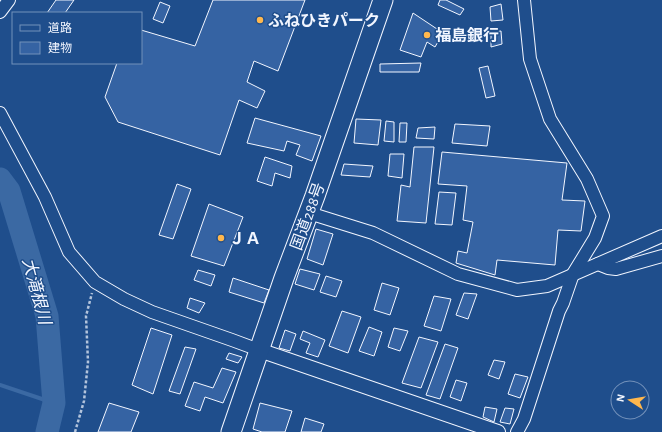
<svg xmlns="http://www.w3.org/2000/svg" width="662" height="432" font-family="'Alegreya Sans','Noto Sans JP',sans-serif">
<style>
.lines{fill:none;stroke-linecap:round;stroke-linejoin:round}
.stream{stroke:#3b69a3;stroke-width:4}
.river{stroke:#3b69a3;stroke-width:23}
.building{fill:#3563a3;stroke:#f2f6ff}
.minor-casing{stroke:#f2f6ff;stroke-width:14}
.tertiary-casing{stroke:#f2f6ff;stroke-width:16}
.trunk-casing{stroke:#f2f6ff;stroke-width:21}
.path{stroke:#b3c4dc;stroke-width:2.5;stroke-dasharray:3 2;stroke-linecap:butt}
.minor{stroke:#1f4e8c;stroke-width:12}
.tertiary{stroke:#1f4e8c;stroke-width:14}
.trunk{stroke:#1f4e8c;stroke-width:19}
.poi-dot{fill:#ffb74d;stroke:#1f4e8c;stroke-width:1.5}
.labels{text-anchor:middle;stroke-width:3;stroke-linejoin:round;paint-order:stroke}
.poi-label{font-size:16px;font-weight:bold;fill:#f2f6ff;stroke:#1f4e8c;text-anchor:start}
.street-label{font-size:16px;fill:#f2f6ff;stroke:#1f4e8c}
.water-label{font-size:17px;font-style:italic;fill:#f2f6ff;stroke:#1f4e8c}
</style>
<rect width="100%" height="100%" fill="#1f4e8c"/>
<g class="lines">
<polyline class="stream" points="0,385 54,403"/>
<polyline class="river" points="0,179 9,191 47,316 54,403 47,432"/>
</g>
<g class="building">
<polygon points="56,0 74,0 65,13 47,13"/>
<polygon points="213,0 305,0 278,71 254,61 247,82 265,91 257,108 239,100 220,155 118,122 105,97 117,63 141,63 141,30 195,46"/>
<polygon points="440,0 446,0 464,9 460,15 438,5"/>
<polygon points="160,2 170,6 163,23 153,19"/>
<polygon points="501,4 503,20 491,21 490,7"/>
<polygon points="413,13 443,33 435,47 427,42 421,57 400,50"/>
<polygon points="501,31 502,44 491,47 491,32"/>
<polygon points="421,63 419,72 380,72 380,64"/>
<polygon points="488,66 495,96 486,98 479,68"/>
<polygon points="255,118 321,136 312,161 296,155 300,145 287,141 284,151 247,143"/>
<polygon points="356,119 381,120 378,145 354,143"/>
<polygon points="386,121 394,122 394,142 384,141"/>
<polygon points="400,123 407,123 406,142 399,142"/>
<polygon points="455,124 490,126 487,146 452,143"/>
<polygon points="435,127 434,139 416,138 418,128"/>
<polygon points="414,147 434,147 426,223 397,221 401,185 410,187"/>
<polygon points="442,152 567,163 562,200 585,201 581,231 558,230 555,265 497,260 495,275 456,263 458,251 467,253 473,222 463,220 467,186 438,184"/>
<polygon points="390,154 404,154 402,178 388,176"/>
<polygon points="265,157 292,166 290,178 275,173 272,186 257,181"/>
<polygon points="344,164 373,166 370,177 341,175"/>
<polygon points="177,184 191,189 173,239 159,235"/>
<polygon points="439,192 456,193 452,225 435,224"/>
<polygon points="209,204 243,217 224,266 191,256"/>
<polygon points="316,229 333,234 323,265 307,259"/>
<polygon points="300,269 320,274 314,290 295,284"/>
<polygon points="198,270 215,275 211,286 194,280"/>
<polygon points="326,276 342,281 336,297 320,292"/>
<polygon points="233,278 269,290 264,303 229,292"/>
<polygon points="382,283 399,288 390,315 374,310"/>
<polygon points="464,293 477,294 468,319 456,315"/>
<polygon points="434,296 451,299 441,331 424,326"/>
<polygon points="190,298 205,303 199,313 187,308"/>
<polygon points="342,311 361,317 348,353 329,346"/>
<polygon points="369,327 382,332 374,356 359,351"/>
<polygon points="151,328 172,335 153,394 132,385"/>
<polygon points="394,328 408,331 400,351 388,347"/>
<polygon points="285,330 296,334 290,351 279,348"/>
<polygon points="303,331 325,340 318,357 306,353 310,343 300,339"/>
<polygon points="419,337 438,342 421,388 402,383"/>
<polygon points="445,344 458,348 440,399 426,395"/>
<polygon points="185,347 196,349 180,394 169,391"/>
<polygon points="229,353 242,357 238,363 226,359"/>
<polygon points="494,360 505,362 499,379 488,375"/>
<polygon points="222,368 236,372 223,403 205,397 200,411 185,406 194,382 213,388"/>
<polygon points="515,374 528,377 520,398 508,394"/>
<polygon points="456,380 467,383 461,401 450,397"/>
<polygon points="109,403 139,412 131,432 98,432"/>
<polygon points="260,403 292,411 285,432 262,432 253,429"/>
<polygon points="485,407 497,409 494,422 483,417"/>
<polygon points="505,408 514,409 510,424 500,422"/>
<polygon points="305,418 324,424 321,432 301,432"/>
</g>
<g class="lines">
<defs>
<g id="minor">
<polyline points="0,12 9,0"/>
<polyline points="0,113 45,197 69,252 95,282 124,299 152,312 232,340 259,350"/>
<polyline points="309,213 373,233 458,274 517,290 547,286 662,236"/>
<polyline points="598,264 608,268 616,269 662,256"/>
<polyline points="517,432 524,419 559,311 563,303 573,274 595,238 603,216 587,179 550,119 530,59 524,0"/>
</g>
<polyline id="tertiary" points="259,350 498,432"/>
<polyline id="trunk" points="231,432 284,278 315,196 383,0"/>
</defs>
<use href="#minor" class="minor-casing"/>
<use href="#tertiary" class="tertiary-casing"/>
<use href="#trunk" class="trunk-casing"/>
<polyline class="path" points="75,432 84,401 88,362 86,316 92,293"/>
<use href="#minor" class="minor"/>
<use href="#tertiary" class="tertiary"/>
<use href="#trunk" class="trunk"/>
</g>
<g class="poi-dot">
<circle cx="260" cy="20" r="4"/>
<circle cx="427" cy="35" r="4"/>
<circle cx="221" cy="238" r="4"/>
</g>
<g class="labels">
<g class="poi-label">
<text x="268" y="26">ふねひきパーク</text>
<text x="435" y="41">福島銀行</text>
<text x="229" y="244">ＪＡ</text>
</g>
<g class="street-label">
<text transform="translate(307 216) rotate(-70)" y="6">国道288号</text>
</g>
<g class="water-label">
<text transform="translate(37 291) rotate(75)" y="6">大滝根川</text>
</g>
</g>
<rect x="12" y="12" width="130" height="52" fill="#1f4e8c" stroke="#7391ba"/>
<rect x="20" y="25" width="20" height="6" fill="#1f4e8c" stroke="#7391ba"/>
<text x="48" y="32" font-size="12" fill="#f2f6ff">道路</text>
<rect x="20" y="42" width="20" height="12" fill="#3563a3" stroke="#7391ba"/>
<text x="48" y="52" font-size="12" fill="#f2f6ff">建物</text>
<g transform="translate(630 400) rotate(282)"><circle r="19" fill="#1f4e8c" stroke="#7391ba"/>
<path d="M0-3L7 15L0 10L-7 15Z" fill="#ffb74d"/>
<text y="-6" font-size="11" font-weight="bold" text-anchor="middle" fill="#f2f6ff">N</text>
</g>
</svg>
